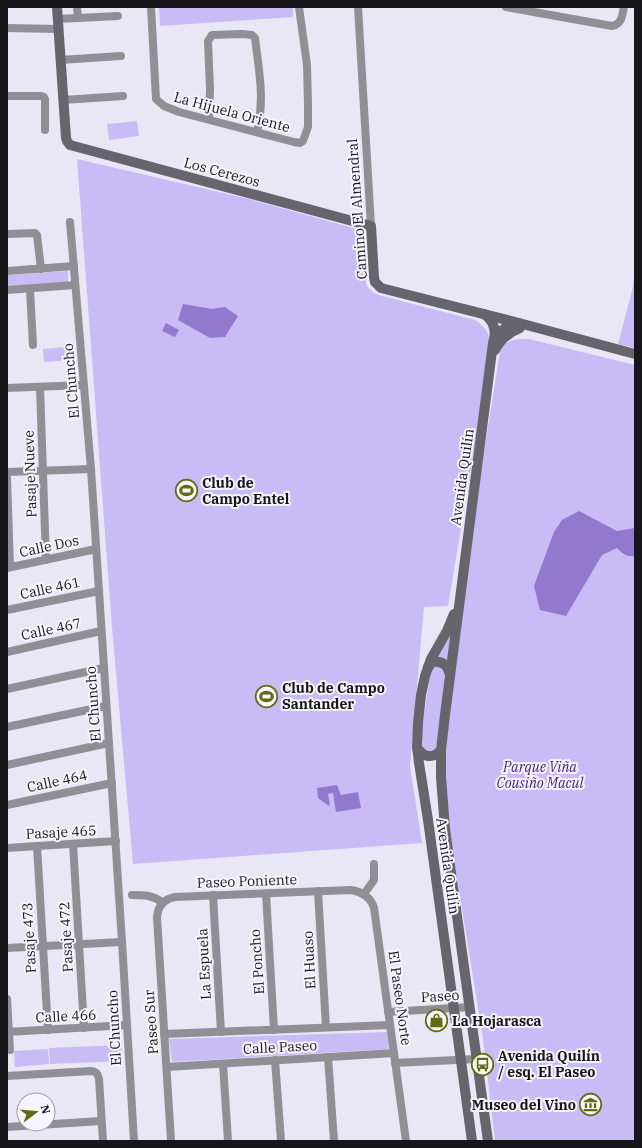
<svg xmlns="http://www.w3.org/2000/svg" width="642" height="1148" font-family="'IBM Plex Serif',serif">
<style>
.green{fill:#c9bbf5}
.water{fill:#917ace}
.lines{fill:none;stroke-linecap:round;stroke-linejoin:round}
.street{stroke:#908f95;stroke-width:8}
.secondary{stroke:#66646d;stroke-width:10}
.labels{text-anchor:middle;stroke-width:4;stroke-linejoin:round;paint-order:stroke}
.street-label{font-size:14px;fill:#17161b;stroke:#f6f4fd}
.poi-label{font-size:14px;font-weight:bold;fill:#17161b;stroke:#f6f4fd;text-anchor:start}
.park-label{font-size:14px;font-style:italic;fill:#431b7e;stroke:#f6f4fd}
</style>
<rect width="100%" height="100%" fill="#e9e6f5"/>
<g class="green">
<polygon points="159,7 293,7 293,17 160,26"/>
<polygon points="137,121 139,136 109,140 107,124"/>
<path d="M77,159L249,199L364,231L366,284C370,291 374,294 382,296L475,320C487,328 490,335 491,349L448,606L379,609L424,607L410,766L422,843L133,864L112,627Z"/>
<polygon points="635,266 635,348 618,344 633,287"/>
<polygon points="68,271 68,282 7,286 7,275"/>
<path d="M519,339H529L537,341L635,365V1141H495L483,1039L452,847L444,789L445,762L447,733L481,470L500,352C504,344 509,340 519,339Z"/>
<polygon points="67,347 69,360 44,362 43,349"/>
<polygon points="451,634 447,662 436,659"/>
<path d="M439,665L447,673L436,750C431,751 427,752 423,747L422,729L430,675C432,669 433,667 439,665Z"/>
<polygon points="387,1032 389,1049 172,1062 169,1039"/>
<polygon points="121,1045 122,1061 50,1064 49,1048"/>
<polygon points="48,1049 49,1064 15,1067 14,1051"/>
</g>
<g class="water">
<polygon points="183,304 212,309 225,307 238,316 225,337 210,338 178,320"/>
<polygon points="166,323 179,330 175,337 162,331"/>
<path d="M579,511L617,531L635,528V556C626,557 623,554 617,548L602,555L566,616L540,610L534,586L554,532L562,520Z"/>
<polygon points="337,785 341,795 358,792 361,808 336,812 333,793 328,794 330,805 329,806 318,798 317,788"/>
</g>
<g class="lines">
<g class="street">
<polyline points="77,7 78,18"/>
<polyline points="151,7 156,99 164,106 179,112 294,142 300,143 303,141 308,127 308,104 307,65 299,7"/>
<polyline points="358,7 371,226"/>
<path d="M506,7L612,26C622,24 622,16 624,7"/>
<polyline points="58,19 118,16"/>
<polyline points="7,28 58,29"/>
<polyline points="60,60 121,56"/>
<polyline points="7,96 41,96 44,97 45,99 45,130"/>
<polyline points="63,100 123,96"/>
<path d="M209,119L210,89L208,41L212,35L242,34L252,35L255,38C259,71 265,99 257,132"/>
<polyline points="70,222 91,469 122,942 134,1141"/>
<polyline points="7,234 35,233 37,235 41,269"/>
<polyline points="7,271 74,266"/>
<polyline points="30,289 33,345"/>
<polyline points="7,290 75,285"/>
<polyline points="40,387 46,560"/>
<polyline points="7,388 84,385"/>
<polyline points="7,472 91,469"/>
<polyline points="7,478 10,567"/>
<polyline points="7,568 96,549"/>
<polyline points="7,610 99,591"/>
<polyline points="7,652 101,631"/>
<polyline points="7,689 104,668"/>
<polyline points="7,727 106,706"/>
<polyline points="7,765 109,743"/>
<polyline points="7,805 112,783"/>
<polyline points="73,844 84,1028"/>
<polyline points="37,846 48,1030"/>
<polyline points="7,848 116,841"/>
<polyline points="318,891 326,1027"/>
<polyline points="266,894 274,1030"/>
<polyline points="364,894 374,880 374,864"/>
<path d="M132,895C144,895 153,895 163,903"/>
<polyline points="213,895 221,1032"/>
<polyline points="7,948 122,942"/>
<polyline points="7,999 10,1050"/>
<polyline points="388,1012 470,1007"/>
<polyline points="7,1032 127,1025"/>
<polyline points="164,1034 390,1025"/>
<polyline points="328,1057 334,1141"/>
<polyline points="275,1060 281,1141"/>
<polyline points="395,1063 476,1059"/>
<polyline points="223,1064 228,1141"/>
<polyline points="167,1067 394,1053"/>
<path d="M7,1076L91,1071C96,1071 98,1074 99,1079L103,1141"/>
<polyline points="7,1127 101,1121"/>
<path d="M171,1141L157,917C158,906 164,899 175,897L351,890C363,892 371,898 374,908L406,1141"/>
</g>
<g class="secondary">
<polyline points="57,7 66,138 67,141 70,145 371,226 374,277 375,282 381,288 519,323"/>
<path d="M484,314C494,321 497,331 493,343L445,715L441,750V777L445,829L488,1141"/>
<path d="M495,338C501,329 509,325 519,323L635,354"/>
<path d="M495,350C501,339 509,332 520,328"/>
<polyline points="454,614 447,631 431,659 425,676 421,695 418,723 417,747 419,763 428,820 472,1141"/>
<path d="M428,667L433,662C443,661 448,666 450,675"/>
<path d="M417,747C423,758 433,759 441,750"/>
</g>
</g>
<defs>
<symbol id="stadium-ring" viewBox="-11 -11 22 22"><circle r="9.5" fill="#f6f4fd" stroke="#626b10" stroke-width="1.5"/><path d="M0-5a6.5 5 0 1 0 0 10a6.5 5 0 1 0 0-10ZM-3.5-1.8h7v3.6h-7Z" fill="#626b10"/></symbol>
<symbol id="shop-ring" viewBox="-11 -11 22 22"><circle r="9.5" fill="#f6f4fd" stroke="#626b10" stroke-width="1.5"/><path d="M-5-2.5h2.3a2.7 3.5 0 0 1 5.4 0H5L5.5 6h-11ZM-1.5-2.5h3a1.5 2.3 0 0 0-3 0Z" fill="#626b10"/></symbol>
<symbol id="bus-ring" viewBox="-11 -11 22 22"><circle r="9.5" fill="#f6f4fd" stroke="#626b10" stroke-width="1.5"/><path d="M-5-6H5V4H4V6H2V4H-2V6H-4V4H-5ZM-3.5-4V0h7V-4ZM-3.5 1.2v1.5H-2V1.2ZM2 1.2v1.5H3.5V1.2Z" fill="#626b10"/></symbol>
<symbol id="museum-ring" viewBox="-11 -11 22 22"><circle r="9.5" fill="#f6f4fd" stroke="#626b10" stroke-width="1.5"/><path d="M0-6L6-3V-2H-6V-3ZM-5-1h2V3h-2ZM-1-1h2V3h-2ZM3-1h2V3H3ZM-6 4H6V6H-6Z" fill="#626b10"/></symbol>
</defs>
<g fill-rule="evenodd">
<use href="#stadium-ring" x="174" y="478" width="25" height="25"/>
<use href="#stadium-ring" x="254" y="684" width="25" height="25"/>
<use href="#shop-ring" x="424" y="1008" width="25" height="25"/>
<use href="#bus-ring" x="470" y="1052" width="25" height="25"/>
<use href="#museum-ring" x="578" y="1092" width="25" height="25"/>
</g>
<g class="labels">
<g class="street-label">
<text transform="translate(232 112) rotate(15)" y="5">La Hijuela Oriente</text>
<text transform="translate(222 172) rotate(15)" y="5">Los Cerezos</text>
<text transform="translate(357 209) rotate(-94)" y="5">Camino El Almendral</text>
<text transform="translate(71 381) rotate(-95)" y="5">El Chuncho</text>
<text transform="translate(30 474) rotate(-92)" y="5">Pasaje Nueve</text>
<text transform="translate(462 477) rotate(-82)" y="5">Avenida Quilín</text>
<text transform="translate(49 546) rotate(-12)" y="5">Calle Dos</text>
<text transform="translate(50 588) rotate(-12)" y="5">Calle 461</text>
<text transform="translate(51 629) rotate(-12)" y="5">Calle 467</text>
<text transform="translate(93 704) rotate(-94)" y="5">El Chuncho</text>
<text transform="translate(57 781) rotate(-12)" y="5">Calle 464</text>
<text transform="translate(61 832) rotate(-3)" y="5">Pasaje 465</text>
<text transform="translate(448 866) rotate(82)" y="5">Avenida Quilín</text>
<text transform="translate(247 881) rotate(-2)" y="5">Paseo Poniente</text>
<text transform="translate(66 937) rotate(-93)" y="5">Pasaje 472</text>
<text transform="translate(29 938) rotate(-93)" y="5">Pasaje 473</text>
<text transform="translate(309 960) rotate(-93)" y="5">El Huaso</text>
<text transform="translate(257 962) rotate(-94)" y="5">El Poncho</text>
<text transform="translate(204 964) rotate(-93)" y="5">La Espuela</text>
<text transform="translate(440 996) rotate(-4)" y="5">Paseo</text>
<text transform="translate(400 998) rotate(82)" y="5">El Paseo Norte</text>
<text transform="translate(66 1016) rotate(-3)" y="5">Calle 466</text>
<text transform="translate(151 1022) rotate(-94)" y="5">Paseo Sur</text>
<text transform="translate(114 1028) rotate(-93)" y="5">El Chuncho</text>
<text transform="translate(280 1047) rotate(-3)" y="5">Calle Paseo</text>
</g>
<g class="poi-label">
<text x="202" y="488">Club de<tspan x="202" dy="16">Campo Entel</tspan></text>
<text x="282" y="693">Club de Campo<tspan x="282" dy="16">Santander</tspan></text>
<text x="452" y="1026">La Hojarasca</text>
<text x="498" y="1061">Avenida Quilín<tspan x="498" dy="16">/ esq. El Paseo</tspan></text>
<text x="576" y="1110" text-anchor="end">Museo del Vino</text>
</g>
<g class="park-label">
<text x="540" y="772">Parque Viña<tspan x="540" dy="16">Cousiño Macul</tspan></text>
</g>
</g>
<rect width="642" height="1148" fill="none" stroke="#17161b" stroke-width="16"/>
<g transform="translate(36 1112) rotate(74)"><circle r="19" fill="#f6f4fd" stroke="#9d9ba3"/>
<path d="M0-3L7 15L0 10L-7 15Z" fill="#626b10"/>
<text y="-6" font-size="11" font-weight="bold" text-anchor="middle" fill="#17161b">N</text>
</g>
</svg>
